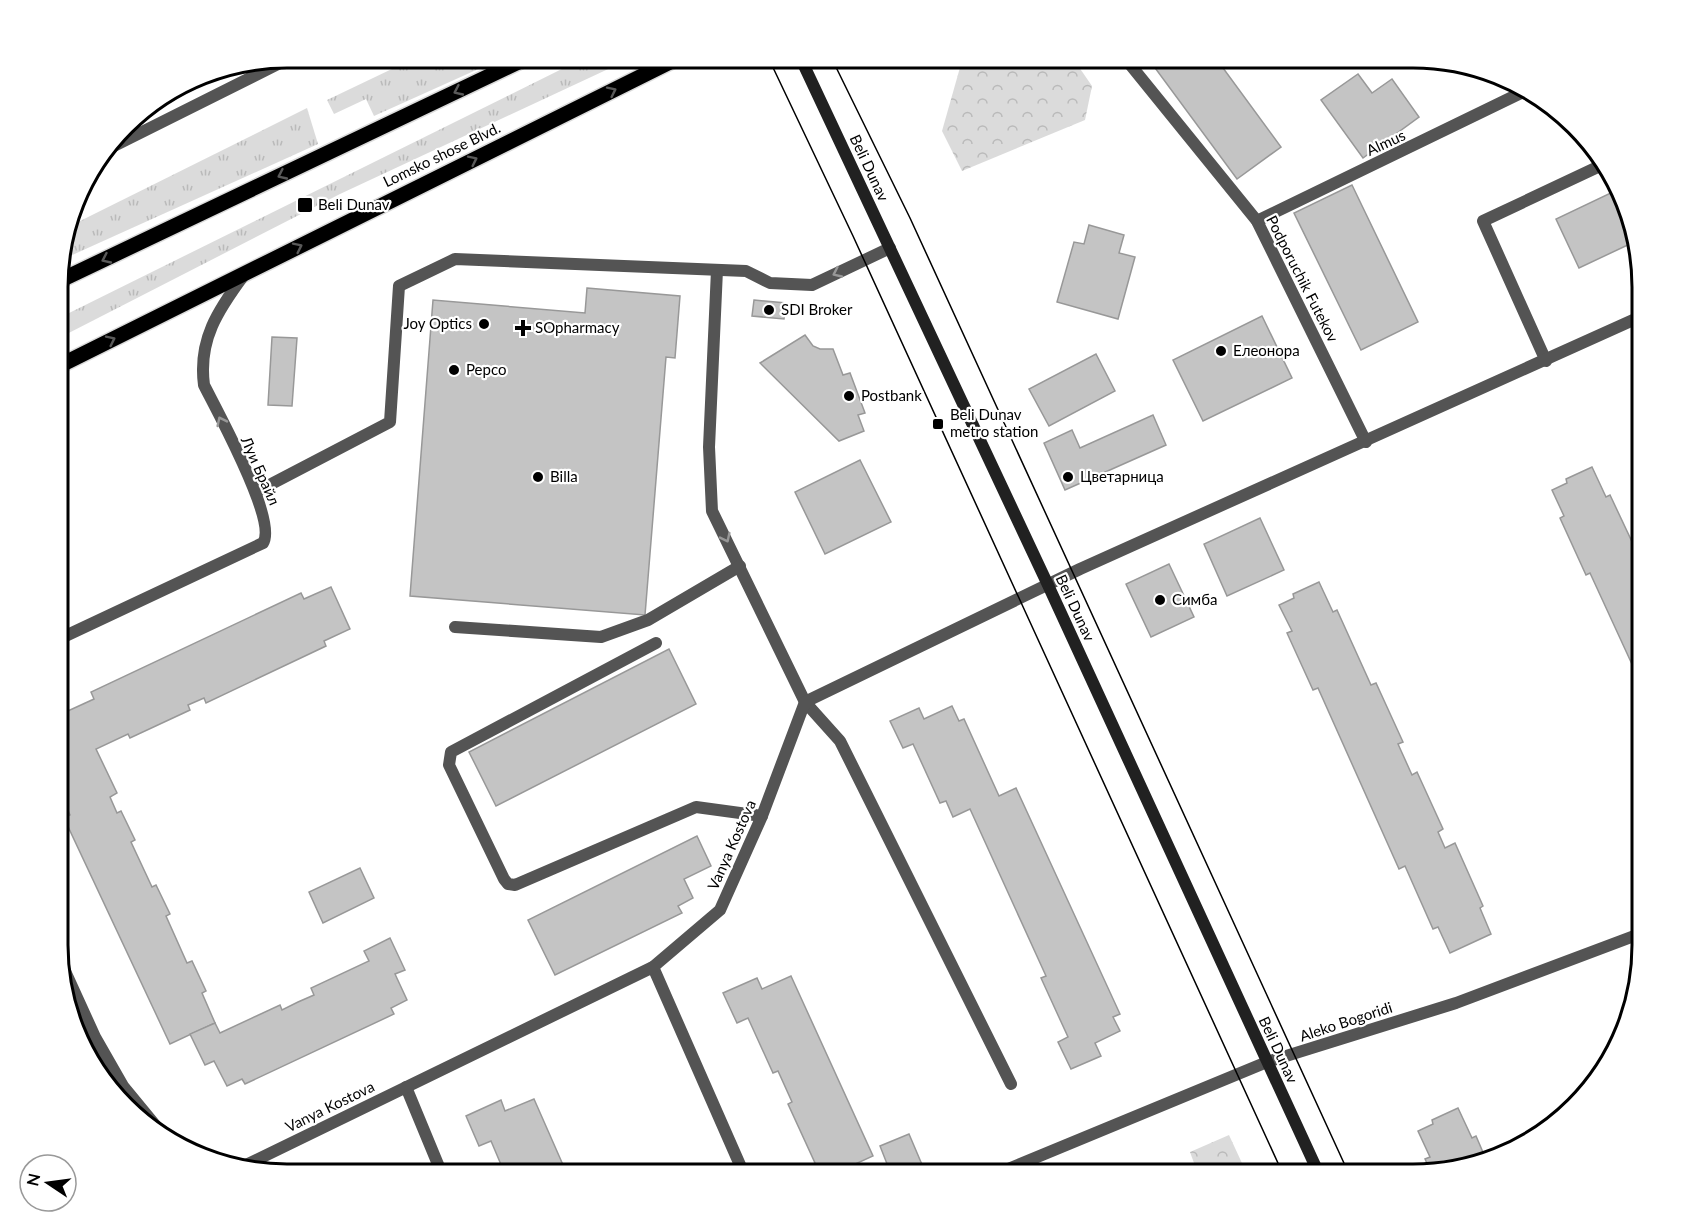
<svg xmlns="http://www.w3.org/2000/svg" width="1699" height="1231" font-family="Lato,sans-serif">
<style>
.grass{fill:url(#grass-tufts)}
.park{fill:url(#park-crowns)}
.building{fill:#c4c4c4;stroke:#989898;stroke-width:1.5}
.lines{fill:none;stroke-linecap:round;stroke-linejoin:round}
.primary-casing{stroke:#dbdbdb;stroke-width:18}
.lane{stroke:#545454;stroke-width:12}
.street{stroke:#545454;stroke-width:12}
.secondary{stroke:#212121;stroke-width:12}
.primary{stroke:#000;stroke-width:15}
.tram{stroke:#000;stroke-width:1.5}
.oneway{stroke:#595959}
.oneway2{stroke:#989898}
.poi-dot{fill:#000;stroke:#fff;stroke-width:2}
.labels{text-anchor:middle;stroke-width:4.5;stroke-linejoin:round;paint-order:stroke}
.street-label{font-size:15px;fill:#000;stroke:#fff}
.poi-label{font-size:15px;fill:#000;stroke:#fff;text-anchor:start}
.rim{fill:none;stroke:#000;stroke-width:3}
</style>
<defs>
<pattern id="grass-tufts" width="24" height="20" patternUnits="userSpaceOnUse" patternTransform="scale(1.5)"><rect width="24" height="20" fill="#dbdbdb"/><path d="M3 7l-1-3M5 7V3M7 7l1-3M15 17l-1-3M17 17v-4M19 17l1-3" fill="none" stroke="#bababa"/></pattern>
<pattern id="park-crowns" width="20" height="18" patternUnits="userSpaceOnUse" patternTransform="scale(1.5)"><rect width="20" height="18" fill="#dbdbdb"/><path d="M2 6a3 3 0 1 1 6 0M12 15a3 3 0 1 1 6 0" fill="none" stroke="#bababa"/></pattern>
</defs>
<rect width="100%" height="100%" fill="#fff"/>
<g class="grass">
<polygon points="417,57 505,57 374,116 366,99 334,114 327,100"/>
<polygon points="586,57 634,57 340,194 59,338 59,318"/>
<polygon points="307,108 318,144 59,261 68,227"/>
</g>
<g class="park">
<polygon points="963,57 1072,57 1092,86 1085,120 962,171 942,131"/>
<polygon points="1229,1135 1247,1174 1198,1174 1190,1152"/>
</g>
<g class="building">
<polygon points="1147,57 1215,57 1281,147 1237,179"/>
<polygon points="1358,74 1372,93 1392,79 1419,117 1363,158 1321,100"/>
<polygon points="1352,185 1418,322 1361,350 1294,213"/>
<polygon points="1619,189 1634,242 1579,268 1556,219"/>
<polygon points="1089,225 1124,235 1119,253 1135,257 1118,319 1057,302 1074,242 1084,244"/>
<polygon points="587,288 680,296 675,358 666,357 645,615 410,596 433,300 585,313"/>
<polygon points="754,300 786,303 784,319 752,316"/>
<polygon points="1262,316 1292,378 1203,421 1173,360"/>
<polygon points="805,335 813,346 820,349 833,349 843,375 850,373 865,413 858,415 864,431 839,441 760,363"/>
<polygon points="272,337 297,338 292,406 268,405"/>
<polygon points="1096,354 1115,391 1049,426 1029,389"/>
<polygon points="1153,415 1166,445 1065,490 1044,443 1072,430 1080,448"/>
<polygon points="860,460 891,522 825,554 795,492"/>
<polygon points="1592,467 1606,497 1610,495 1642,563 1642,686 1590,573 1586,575 1560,518 1564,516 1552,490 1567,483 1566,479"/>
<polygon points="1260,518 1284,570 1227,596 1204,544"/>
<polygon points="1169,564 1194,617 1151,637 1126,584"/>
<polygon points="1319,582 1333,612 1337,610 1371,685 1376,683 1403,742 1398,744 1412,775 1417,772 1443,829 1438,832 1445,848 1455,843 1483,906 1480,908 1491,934 1450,953 1438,927 1433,929 1405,866 1399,869 1318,688 1313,690 1287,633 1292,631 1279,605 1294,598 1293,594"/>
<polygon points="331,587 350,629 324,641 326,646 206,703 204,698 188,705 190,710 130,738 128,734 96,749 117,793 110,797 117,813 121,811 135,840 131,842 152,887 156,885 170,914 166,916 187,963 192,961 206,991 202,993 215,1023 170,1044 64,818 70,815 59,791 59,715 94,699 91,692 301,593 304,599"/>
<polygon points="669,649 696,704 496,806 469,752"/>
<polygon points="952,706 959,721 964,719 999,796 1016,788 1120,1014 1113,1017 1120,1031 1095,1043 1101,1056 1071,1069 1058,1042 1068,1037 1041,978 1046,976 970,809 953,817 946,801 940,803 913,744 903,748 890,721 919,708 924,719"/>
<polygon points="697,836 711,866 684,879 693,898 678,906 682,913 555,975 528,920"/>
<polygon points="360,868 374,898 323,923 309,892"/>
<polygon points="390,938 405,970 395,974 407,1000 391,1008 394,1014 245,1084 242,1079 227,1086 214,1061 205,1065 190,1034 215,1023 220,1033 280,1005 282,1010 298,1002 314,995 311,988 369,961 364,951"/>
<polygon points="791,976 873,1156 840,1171 841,1174 805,1174 802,1169 815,1163 788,1104 792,1102 778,1071 773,1073 748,1018 737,1023 723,993 757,978 762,989"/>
<polygon points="534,1099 567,1174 505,1174 491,1141 479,1146 466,1116 501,1100 505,1111"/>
<polygon points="1458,1108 1472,1138 1476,1136 1485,1157 1430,1170 1425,1159 1430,1157 1418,1131 1433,1124 1432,1120"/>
<polygon points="909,1134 926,1174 891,1174 880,1146"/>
</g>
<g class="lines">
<defs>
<g id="primary">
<polyline points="59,281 529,57"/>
<polyline points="59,366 680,57"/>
</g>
</defs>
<use href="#primary" class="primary-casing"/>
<g class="lane">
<polyline points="108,149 292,57"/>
<polyline points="1257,221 1527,90"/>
<polyline points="717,270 709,447 712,511 805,702 840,741 1011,1084"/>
<polyline points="256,492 390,422 399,286 455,259 746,271 770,283 812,285 890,248"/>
<polyline points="455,627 601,637 648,620 740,566"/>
<polyline points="656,643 451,752 449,765 504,879 508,884 515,885 696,807 762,816"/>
<polyline points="653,967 744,1174"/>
<polyline points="406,1087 442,1174"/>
</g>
<g class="street">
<polyline points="1124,57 1257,221 1366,442"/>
<polyline points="1546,361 1483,221 1602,165"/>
<path d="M59,639L263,543C278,521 217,411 204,385C198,340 218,310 244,275"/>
<polyline points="59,958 95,1037 123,1086 165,1137"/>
<polyline points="242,1167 653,967 720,910 762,816 805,702 1080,569 1642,316"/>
<polyline points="996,1174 1267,1062 1456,1003 1642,933"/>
</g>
<polyline class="secondary" points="800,57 1048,585 1319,1174"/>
<use href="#primary" class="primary"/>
<g class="tram">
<polyline points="768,57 853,236 1283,1174"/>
<polyline points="831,57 910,218 1349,1174"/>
</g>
</g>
<defs><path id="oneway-chevron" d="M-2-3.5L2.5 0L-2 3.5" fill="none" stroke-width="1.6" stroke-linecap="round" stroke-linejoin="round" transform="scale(1.5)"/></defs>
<g class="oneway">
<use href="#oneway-chevron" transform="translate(458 91) rotate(155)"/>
<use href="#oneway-chevron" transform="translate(612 91) rotate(-26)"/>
<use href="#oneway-chevron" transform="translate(473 160) rotate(-26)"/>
<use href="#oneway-chevron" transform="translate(282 175) rotate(155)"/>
<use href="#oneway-chevron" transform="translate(298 247) rotate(-26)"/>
<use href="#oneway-chevron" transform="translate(106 259) rotate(155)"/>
<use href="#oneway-chevron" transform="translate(111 340) rotate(-26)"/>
</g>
<g class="oneway2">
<use href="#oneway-chevron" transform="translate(837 273) rotate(155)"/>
<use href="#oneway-chevron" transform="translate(221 421) rotate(-116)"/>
<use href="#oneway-chevron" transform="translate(726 538) rotate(64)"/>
</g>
<g class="poi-dot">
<rect x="297" y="197" width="16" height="16" rx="3"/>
<circle cx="769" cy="310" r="6"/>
<circle cx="484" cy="324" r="6"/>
<path d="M520 319h6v6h6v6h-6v6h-6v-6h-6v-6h6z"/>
<circle cx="1221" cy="351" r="6"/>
<circle cx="454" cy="370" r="6"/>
<circle cx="849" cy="396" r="6"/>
<rect x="932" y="418" width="12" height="12" rx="3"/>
<circle cx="538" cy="477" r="6"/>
<circle cx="1068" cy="477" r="6"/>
<circle cx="1160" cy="600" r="6"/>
</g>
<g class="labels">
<g class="street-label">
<text transform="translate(1386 143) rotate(-25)" y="5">Almus</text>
<text transform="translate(442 155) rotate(-26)" y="5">Lomsko shose Blvd.</text>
<text transform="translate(869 168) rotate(65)" y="5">Beli Dunav</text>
<text transform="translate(1302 279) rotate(63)" y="5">Podporuchik Futekov</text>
<text transform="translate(260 471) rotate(66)" y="5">Луи Брайл</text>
<text transform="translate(1075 608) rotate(65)" y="5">Beli Dunav</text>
<text transform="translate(732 845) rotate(-66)" y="5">Vanya Kostova</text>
<text transform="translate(1346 1022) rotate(-18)" y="5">Aleko Bogoridi</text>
<text transform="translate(1278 1050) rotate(65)" y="5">Beli Dunav</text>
<text transform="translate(330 1107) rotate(-26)" y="5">Vanya Kostova</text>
</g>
<g class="poi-label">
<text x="318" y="210">Beli Dunav</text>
<text x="781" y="315">SDI Broker</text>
<text x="472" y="329" text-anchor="end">Joy Optics</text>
<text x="535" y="333">SOpharmacy</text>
<text x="1233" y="356">Елеонора</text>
<text x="466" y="375">Pepco</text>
<text x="861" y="401">Postbank</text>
<text x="950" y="420">Beli Dunav<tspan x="950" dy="17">metro station</tspan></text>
<text x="550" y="482">Billa</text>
<text x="1080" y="482">Цветарница</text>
<text x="1172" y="605">Симба</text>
</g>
</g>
<path d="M0 0H1699V1231H0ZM287 68H1413A219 219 0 0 1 1632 287V945A219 219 0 0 1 1413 1164H287A219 219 0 0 1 68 945V287A219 219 0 0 1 287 68Z" fill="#fff" fill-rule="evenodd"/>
<path class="rim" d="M287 68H1413A219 219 0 0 1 1632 287V945A219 219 0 0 1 1413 1164H287A219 219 0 0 1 68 945V287A219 219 0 0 1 287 68Z"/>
<g transform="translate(48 1183) rotate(283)"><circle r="28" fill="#ffffff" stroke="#999999" stroke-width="1.5"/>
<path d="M0-4.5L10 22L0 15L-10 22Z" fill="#000000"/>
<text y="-9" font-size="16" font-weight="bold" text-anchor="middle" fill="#000000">N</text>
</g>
</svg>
